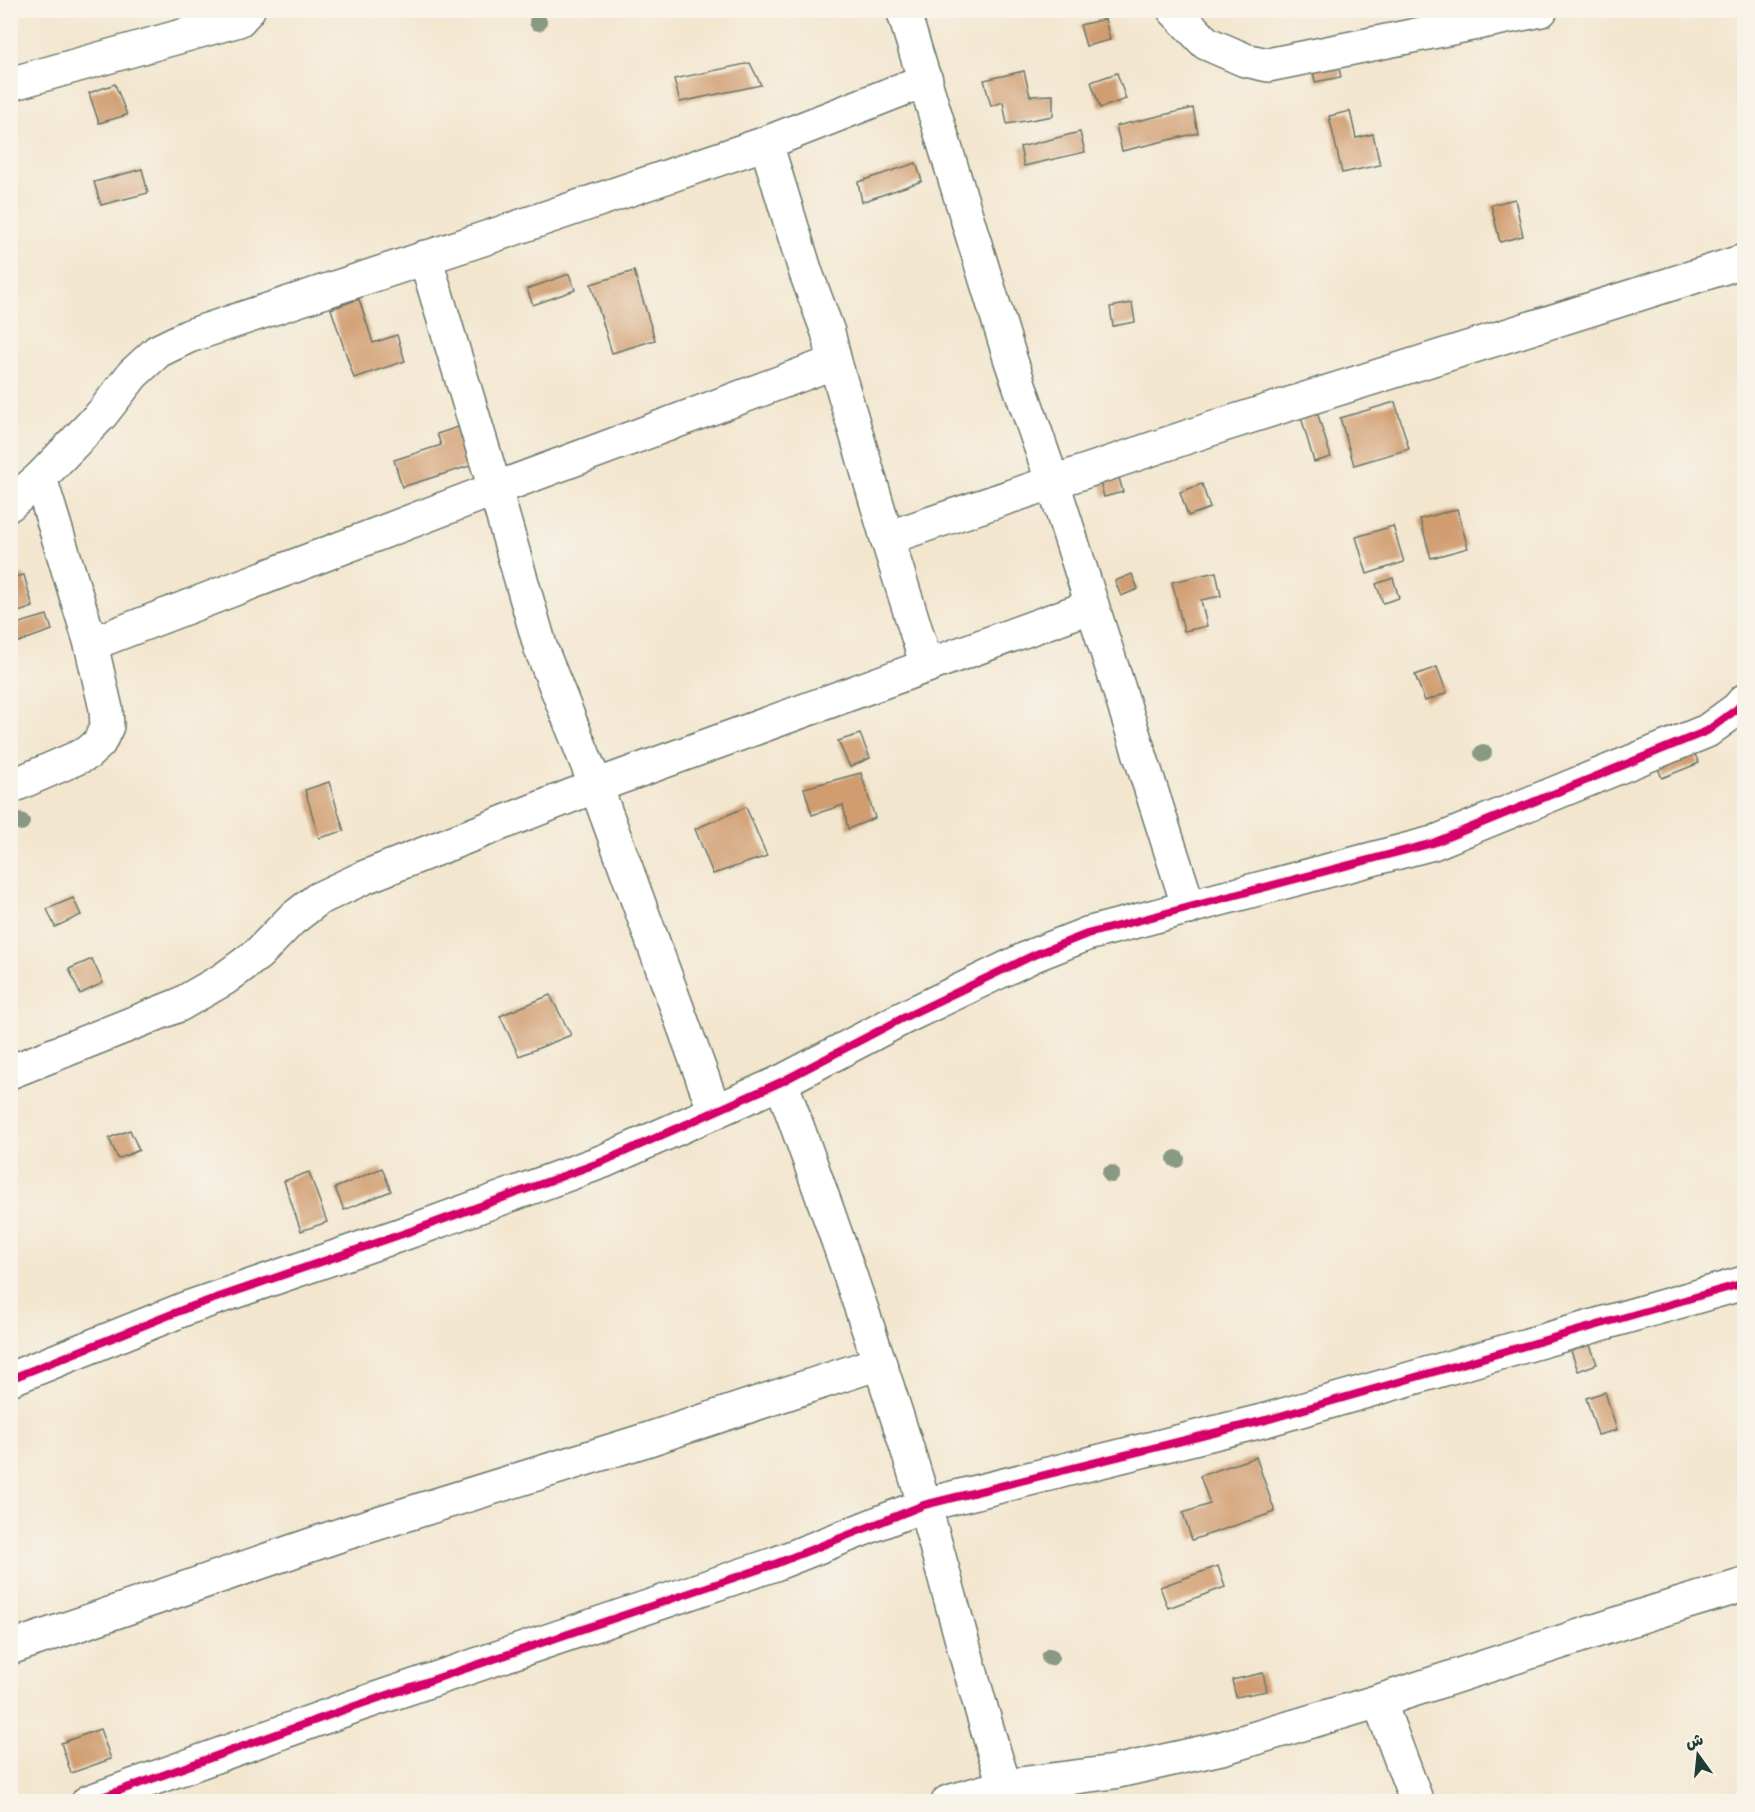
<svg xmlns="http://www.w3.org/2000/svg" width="1755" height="1812" font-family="Sriracha,'Playpen Sans Arabic',sans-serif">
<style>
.building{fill:#d09c6f}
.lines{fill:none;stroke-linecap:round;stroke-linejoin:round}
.minor-casing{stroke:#69786a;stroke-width:36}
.minor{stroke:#fff;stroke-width:33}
.cycleway-casing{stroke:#f7f3e8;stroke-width:11}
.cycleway{stroke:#d6006c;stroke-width:8}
.tree{fill:#8a9983}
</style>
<rect width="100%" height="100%" fill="#f7f3e8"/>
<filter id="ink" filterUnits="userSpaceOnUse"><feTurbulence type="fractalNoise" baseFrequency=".0167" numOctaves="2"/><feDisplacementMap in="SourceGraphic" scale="12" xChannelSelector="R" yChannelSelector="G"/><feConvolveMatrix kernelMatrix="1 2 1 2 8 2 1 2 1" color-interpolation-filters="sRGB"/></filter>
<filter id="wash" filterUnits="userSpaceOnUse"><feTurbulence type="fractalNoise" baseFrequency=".008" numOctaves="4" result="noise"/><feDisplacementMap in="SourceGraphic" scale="24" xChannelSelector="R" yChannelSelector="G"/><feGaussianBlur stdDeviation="1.35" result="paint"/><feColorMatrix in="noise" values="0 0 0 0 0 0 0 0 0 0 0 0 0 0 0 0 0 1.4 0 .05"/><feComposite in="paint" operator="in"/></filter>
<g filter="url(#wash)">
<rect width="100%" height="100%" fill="#f3e6cf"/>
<g id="blocks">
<g class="building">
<polygon points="1105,19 1110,40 1086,46 1080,25"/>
<polygon points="1337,60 1341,77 1315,82 1312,65"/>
<polygon points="750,63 761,85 680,102 674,79"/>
<polygon points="1024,71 1030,96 1053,95 1053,116 1007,124 1003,102 991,106 984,80"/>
<polygon points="1117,73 1126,99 1100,108 1091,82"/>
<polygon points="115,84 127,115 99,123 89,93"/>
<polygon points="1193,108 1198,133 1122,151 1116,126"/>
<polygon points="1350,111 1356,138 1373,134 1380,165 1342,173 1329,116"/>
<polygon points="1080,132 1085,152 1024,166 1020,147"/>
<polygon points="916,163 922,181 862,202 858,182"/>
<polygon points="142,169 148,193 101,205 94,182"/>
<polygon points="1515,199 1523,236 1500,242 1491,205"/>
<polygon points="634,271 655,340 612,353 591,284"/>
<polygon points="569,274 575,290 533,305 527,289"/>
<polygon points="359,299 373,343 397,335 405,361 354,378 331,309"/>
<polygon points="1132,303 1135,322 1113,326 1110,307"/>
<polygon points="1395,402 1409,449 1354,465 1340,418"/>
<polygon points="1317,412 1331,457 1314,462 1301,417"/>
<polygon points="464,425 476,464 402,487 394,460 441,445 437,434"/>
<polygon points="1118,474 1123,492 1104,497 1099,478"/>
<polygon points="1202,484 1210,508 1188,516 1180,492"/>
<polygon points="1457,509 1468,548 1431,558 1420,519"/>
<polygon points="1393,526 1404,562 1367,574 1356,537"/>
<polygon points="1216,572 1221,596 1201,600 1207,626 1184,631 1172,582"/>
<polygon points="1132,574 1138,589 1121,596 1115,581"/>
<polygon points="24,575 33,607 10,615 10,578"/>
<polygon points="1393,578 1399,598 1383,603 1376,584"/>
<polygon points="47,615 52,630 10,645 10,626"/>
<polygon points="1437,667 1447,693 1425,701 1415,675"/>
<polygon points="860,734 870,758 850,767 838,741"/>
<polygon points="1690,744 1699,763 1662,778 1654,759"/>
<polygon points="861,773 875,818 848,829 843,805 812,815 804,788"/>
<polygon points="329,782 344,831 319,838 305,790"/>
<polygon points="746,807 767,856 713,874 695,829"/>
<polygon points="73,898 81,915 55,927 47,909"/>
<polygon points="92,959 103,983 80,994 69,969"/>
<polygon points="550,995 571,1035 519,1056 500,1016"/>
<polygon points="130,1130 139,1150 118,1159 109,1138"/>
<polygon points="382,1168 391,1191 344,1210 335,1188"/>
<polygon points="309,1172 327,1222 301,1231 284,1181"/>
<polygon points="1590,1345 1597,1364 1578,1371 1571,1351"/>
<polygon points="1605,1392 1617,1430 1598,1435 1586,1398"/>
<polygon points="1256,1457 1275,1512 1192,1540 1183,1513 1210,1504 1200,1476"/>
<polygon points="1218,1566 1225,1587 1168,1608 1160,1587"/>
<polygon points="1263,1673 1267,1691 1236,1697 1232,1680"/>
<polygon points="100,1729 111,1759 71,1773 61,1743"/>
<polygon points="1744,1794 1744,1802 1727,1802 1727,1801"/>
</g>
</g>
</g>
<g filter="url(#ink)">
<use href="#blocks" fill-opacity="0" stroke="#69786a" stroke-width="1.5"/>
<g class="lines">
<defs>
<g id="minor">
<polyline points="903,10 1011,361 1053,483 1189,908"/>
<polyline points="1174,10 1206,43 1245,60 1268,65 1541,10"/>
<polyline points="10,84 239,20 248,10"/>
<polyline points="766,143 806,273 828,332 835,362 887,538 927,666"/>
<polyline points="425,257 495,489 541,649 596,786 715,1112"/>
<polyline points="10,504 40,478 101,415 133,374 158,351 189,336 504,232 766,143 926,80"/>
<polyline points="887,538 1223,425 1744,261"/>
<polyline points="91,644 495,489 835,362"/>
<polyline points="10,787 88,753 99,743 107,726 106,709 91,644 40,478"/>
<polyline points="10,1072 179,1005 224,979 258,954 291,920 318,899 365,877 596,786 1092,606"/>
<path d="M781,1082C832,1221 882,1362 924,1504C953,1603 977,1704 1010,1802"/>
<polyline points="10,1379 187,1308 417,1229 604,1161 781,1082 903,1018 1034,955 1087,934 1433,843 1707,731 1737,709 1744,701"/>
<polyline points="10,1648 346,1533 649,1439 879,1363"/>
<polyline points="1379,1701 1417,1802"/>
<polyline points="88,1802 355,1706 775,1564 924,1505 1266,1420 1744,1283"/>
<polyline points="948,1802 1004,1786 1114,1772 1222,1748 1379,1701 1651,1613 1744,1585"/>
</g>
</defs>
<use href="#minor" class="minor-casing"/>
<use href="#minor" class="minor"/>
<defs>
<g id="cycleway">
<polyline points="10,1379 187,1308 417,1229 604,1161 781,1082 903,1018 1034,955 1087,934 1433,843 1707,731 1737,709 1744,701"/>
<polyline points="88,1802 355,1706 775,1564 924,1505 1266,1420 1744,1283"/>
</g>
</defs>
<use href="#cycleway" class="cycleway-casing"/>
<use href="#cycleway" class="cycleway"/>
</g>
<g class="tree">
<circle cx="538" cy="22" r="9"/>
<circle cx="1483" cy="753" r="9"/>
<circle cx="21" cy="822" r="9"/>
<circle cx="1176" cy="1159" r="9"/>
<circle cx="1111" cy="1174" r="9"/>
<circle cx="1050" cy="1657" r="9"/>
</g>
</g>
<rect width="1755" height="1812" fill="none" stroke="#f7f3e8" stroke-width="36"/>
<g transform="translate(1698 1755) rotate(345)" stroke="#f7f3e8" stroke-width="4.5" paint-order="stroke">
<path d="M0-4.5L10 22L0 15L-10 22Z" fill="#1f3d34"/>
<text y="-9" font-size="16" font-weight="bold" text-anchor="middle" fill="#1f3d34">ش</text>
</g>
</svg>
